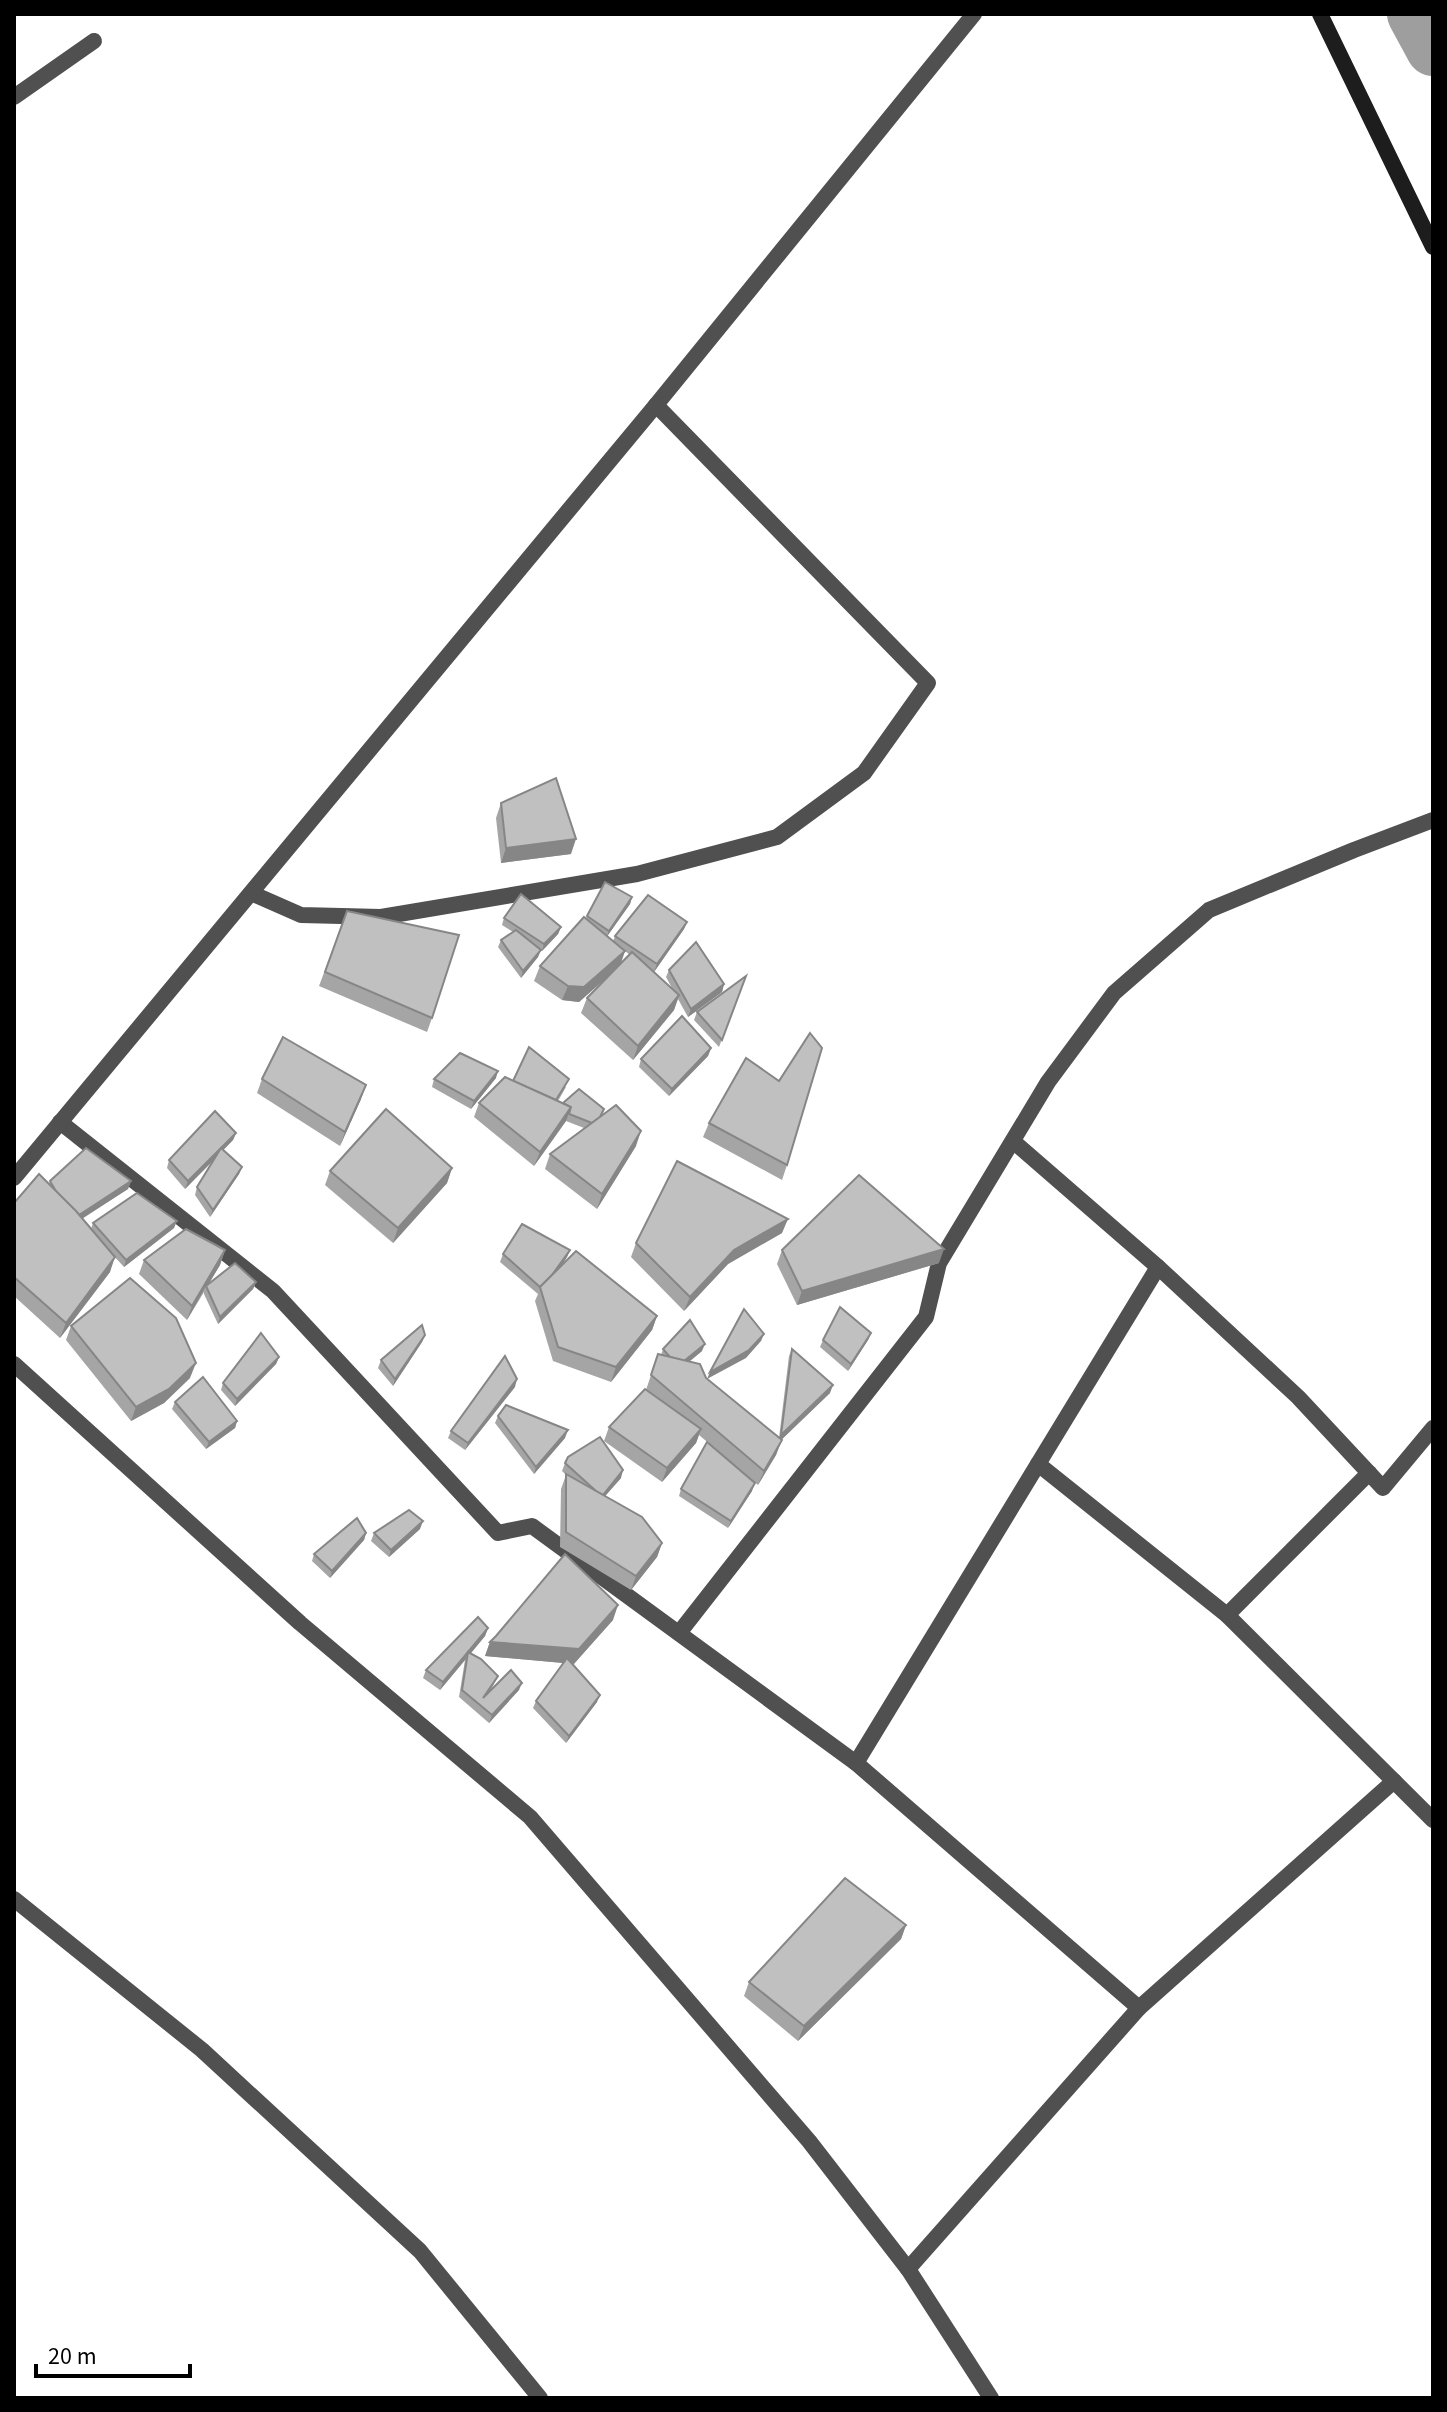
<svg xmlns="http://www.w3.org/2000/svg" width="1447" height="2412" font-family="'Source Sans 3',sans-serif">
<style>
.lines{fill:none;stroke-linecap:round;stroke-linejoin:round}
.canal{stroke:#9e9e9e;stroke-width:54}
.lane{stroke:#505050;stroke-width:16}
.street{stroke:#505050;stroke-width:16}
.secondary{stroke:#1d1d1d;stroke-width:16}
.wall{fill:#a5a5a5;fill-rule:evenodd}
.shaded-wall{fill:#868686}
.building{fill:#c0c0c0;stroke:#868686;stroke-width:2}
</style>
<rect width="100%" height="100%" fill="#fff"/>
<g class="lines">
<polyline class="canal" points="1414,14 1433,49"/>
<g class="lane">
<polyline points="14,97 94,41"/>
<polyline points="251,893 301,915 381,917 637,874 777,837 864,773 928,683 656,405"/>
<polyline points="60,1122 273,1291 498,1533 532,1526 856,1763 1139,2008"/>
<polyline points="1014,1142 1158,1267 1298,1397 1383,1488 1433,1428"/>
<polyline points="14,1178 656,405 974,14"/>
<polyline points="1038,1464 1227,1615 1433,1820"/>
<polyline points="1227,1615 1369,1473"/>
<polyline points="679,1633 926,1317 939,1263 1048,1082 1114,993 1209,910 1354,850 1433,820"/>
<polyline points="856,1763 1158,1267"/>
<polyline points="14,1899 202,2050 420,2251 540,2398"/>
<polyline points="908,2269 1139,2008 1394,1781"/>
</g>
<polyline class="street" points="14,1364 300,1623 530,1817 809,2141 908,2269 991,2398"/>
<polyline class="secondary" points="1320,14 1433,247"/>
</g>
<g class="wall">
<polygon points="501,803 571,854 501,863 496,818"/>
<path d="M632,897L630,904L607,936L613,941L615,936L687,922L684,929L654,972L651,969L673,990L666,977L669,970L724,984L722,992L688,1017L678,999L674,1010L633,1060L581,1013L587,998L612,972L579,1002L562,1000L534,981L540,966L586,918L587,916ZM625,951L630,955L620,964Z"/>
<polygon points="347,911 432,1018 427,1032 319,986"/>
<polygon points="504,918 561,927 558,934 542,951 540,950 538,957 521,978 498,947 501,940 513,932 502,925"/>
<polygon points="746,976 719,1047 694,1020 697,1012"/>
<polygon points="711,1048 708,1056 669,1096 639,1067 641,1059"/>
<polygon points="496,1078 471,1109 432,1087 434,1079"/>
<polygon points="262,1079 361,1099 340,1146 257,1093"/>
<polygon points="513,1081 566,1087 558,1101 601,1116 636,1146 597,1209 545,1169 550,1154 584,1128 566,1121 534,1166 474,1117 479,1103"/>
<polygon points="709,1123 787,1165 782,1180 703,1137"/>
<polygon points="236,1133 233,1140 223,1150 242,1167 239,1174 210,1217 195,1195 197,1187 214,1160 185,1189 167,1168 169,1160"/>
<polygon points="452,1168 447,1183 393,1243 325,1185 330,1171"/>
<polygon points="50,1181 131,1181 128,1189 82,1218 91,1229 93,1223 174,1228 124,1267 112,1254 110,1272 60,1338 14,1296 14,1203 49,1184"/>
<polygon points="782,1233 728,1264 684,1311 631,1257 636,1243"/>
<polygon points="225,1250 220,1265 208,1284 256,1282 253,1289 218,1324 204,1294 204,1292 187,1320 139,1274 144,1260"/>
<polygon points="570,1250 567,1257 561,1267 657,1316 652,1330 611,1382 553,1361 535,1301 538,1294 500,1262 503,1254"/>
<polygon points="782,1250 939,1263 797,1305 777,1264"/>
<polygon points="71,1326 190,1378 164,1403 131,1421 66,1340"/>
<polygon points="871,1333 868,1340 848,1371 820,1347 823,1340"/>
<polygon points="425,1335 422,1342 393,1386 378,1368 381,1360"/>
<polygon points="663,1349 702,1351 689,1362 706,1378 779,1438 789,1356 792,1349 830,1393 781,1440 776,1455 758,1485 699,1435 696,1443 662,1482 604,1441 609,1427 646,1390 658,1354 661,1355"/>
<polygon points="279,1357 276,1364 235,1406 221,1390 223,1383"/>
<polygon points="515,1387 465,1450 448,1438 451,1431"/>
<polygon points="175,1402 237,1421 235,1428 206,1449 172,1409"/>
<polygon points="498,1416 565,1438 534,1474 495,1423"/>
<polygon points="565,1463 621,1478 605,1496 662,1543 657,1557 631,1590 560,1547 561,1489 566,1475 562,1471"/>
<polygon points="681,1489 752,1491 728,1528 679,1496"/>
<polygon points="420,1529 389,1557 371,1541 374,1533"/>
<polygon points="366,1533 364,1540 330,1578 312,1561 314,1554"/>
<polygon points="613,1620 573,1664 597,1702 566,1743 533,1708 536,1701 564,1663 485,1656 490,1642"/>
<polygon points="488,1628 485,1636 470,1654 498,1676 491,1690 519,1690 489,1723 459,1697 465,1660 440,1690 423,1678 426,1670"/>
<polygon points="906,1925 901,1939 798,2041 744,1996 749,1982"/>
</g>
<g class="shaded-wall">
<polygon points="576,839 571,854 501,863 506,848"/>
<polygon points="632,897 630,904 606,938 609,931"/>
<polygon points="687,922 684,929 654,972 657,964"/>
<polygon points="561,927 558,934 542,951 544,944"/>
<polygon points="541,950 538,957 521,978 523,971"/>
<polygon points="625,951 620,966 579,1002 562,1000 568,986"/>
<polygon points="724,984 722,992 688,1017 691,1009"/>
<polygon points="679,995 674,1010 633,1060 638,1046"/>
<polygon points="711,1048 708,1056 669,1096 672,1089"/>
<polygon points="498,1071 496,1078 471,1109 474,1101"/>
<polygon points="366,1085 361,1099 340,1146 345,1132"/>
<polygon points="571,1107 566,1121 534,1166 540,1152"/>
<polygon points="641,1131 636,1146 597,1209 602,1194"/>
<polygon points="236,1133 233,1140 185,1189 188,1181"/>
<polygon points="242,1167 239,1174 210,1217 213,1210"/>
<polygon points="452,1168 447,1183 393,1243 398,1228"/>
<polygon points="131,1181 128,1189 71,1226 74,1218"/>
<polygon points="788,1219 782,1233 728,1264 684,1311 690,1297 734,1250"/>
<polygon points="177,1221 174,1228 124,1267 126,1260"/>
<polygon points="944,1249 939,1263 797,1305 802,1291"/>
<polygon points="225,1250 220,1265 207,1287 206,1286 187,1320 192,1306"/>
<polygon points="570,1250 567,1257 542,1293 542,1291"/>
<polygon points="115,1257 110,1272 60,1338 66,1323"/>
<polygon points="256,1282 253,1289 218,1324 220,1317"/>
<polygon points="657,1316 652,1330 611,1382 616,1367"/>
<polygon points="871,1333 868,1340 848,1371 851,1364"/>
<polygon points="764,1334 761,1341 746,1358 707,1379 710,1372"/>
<polygon points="425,1335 422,1342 393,1386 395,1379"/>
<polygon points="705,1344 702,1351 675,1373 678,1366"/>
<polygon points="279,1357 276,1364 235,1406 237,1399"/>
<polygon points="196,1363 190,1378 164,1403 131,1421 136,1407"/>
<polygon points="517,1379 515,1387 465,1450 468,1443"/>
<polygon points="833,1385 830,1393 778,1443 781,1435"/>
<polygon points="237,1421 235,1428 206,1449 209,1442"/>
<polygon points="701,1429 696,1443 662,1482 667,1468"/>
<polygon points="568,1430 565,1438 534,1474 536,1467"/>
<polygon points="782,1440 776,1455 758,1485 764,1471"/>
<polygon points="623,1470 621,1478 599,1503 602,1496"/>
<polygon points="755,1483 752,1491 728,1528 731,1521"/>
<polygon points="423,1521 420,1529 389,1557 391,1550"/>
<polygon points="366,1533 364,1540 330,1578 332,1571"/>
<polygon points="662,1543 657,1557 631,1590 636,1576"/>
<polygon points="618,1605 613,1620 574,1664 485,1656 490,1642"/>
<polygon points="488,1628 485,1636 467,1658 468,1652"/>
<polygon points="468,1652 465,1660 440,1690 443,1682"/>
<polygon points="522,1683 519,1690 489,1723 492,1715"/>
<polygon points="600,1695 597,1702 566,1743 569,1736"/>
<polygon points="906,1925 901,1939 798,2041 804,2026"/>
</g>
<g class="building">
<polygon points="556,778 576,839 506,848 501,803"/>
<polygon points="605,882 632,897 609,931 587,916"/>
<polygon points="521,894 561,927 544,944 504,918"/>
<polygon points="648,895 687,922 657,964 615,936"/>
<polygon points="347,911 459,935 432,1018 325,972"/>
<polygon points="584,917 625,951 584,987 568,986 540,966"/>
<polygon points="516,930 541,950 523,971 501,940"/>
<polygon points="696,942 724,984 691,1009 669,970"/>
<polygon points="632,952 679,995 638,1046 587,998"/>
<polygon points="746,976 722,1040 697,1012"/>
<polygon points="682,1016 711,1048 672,1089 641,1059"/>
<polygon points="810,1033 822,1048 787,1165 709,1123 746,1058 779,1081"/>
<polygon points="283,1037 366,1085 345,1132 262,1079"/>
<polygon points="529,1047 569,1079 556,1100 513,1081"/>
<polygon points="460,1053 498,1071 474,1101 434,1079"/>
<polygon points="505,1077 571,1107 540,1152 479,1103"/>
<polygon points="579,1089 604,1109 600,1117 592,1123 569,1114 571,1107 563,1103"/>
<polygon points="616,1105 641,1131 602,1194 550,1154"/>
<polygon points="386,1109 452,1168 398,1228 330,1171"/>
<polygon points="215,1111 236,1133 188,1181 169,1160"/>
<polygon points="86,1148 131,1181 79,1215 57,1193 50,1181"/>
<polygon points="221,1148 242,1167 213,1210 197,1187"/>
<polygon points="677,1161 788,1219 734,1250 690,1297 636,1243"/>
<polygon points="39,1174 76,1211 115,1257 66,1323 14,1277 14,1203"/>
<polygon points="859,1175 944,1249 802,1291 782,1250"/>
<polygon points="137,1193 177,1221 126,1260 93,1223"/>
<polygon points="522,1224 570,1250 552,1275 540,1287 503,1254"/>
<polygon points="186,1229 225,1250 192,1306 144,1260"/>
<polygon points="576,1251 657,1316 616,1367 558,1347 540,1287"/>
<polygon points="235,1263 256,1282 220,1317 206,1286"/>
<polygon points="130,1278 176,1318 196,1363 169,1389 136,1407 71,1326"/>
<polygon points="840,1307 871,1333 851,1364 823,1340"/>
<polygon points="744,1309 764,1334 749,1350 710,1372"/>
<polygon points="690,1320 705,1344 684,1361 670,1357 663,1349"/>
<polygon points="422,1325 425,1335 395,1379 381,1360"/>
<polygon points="261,1333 279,1357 237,1399 223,1383"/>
<polygon points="792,1349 833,1385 781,1435"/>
<polygon points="658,1354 700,1364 706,1378 782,1440 764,1471 651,1375"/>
<polygon points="505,1356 517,1379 468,1443 451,1431"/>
<polygon points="203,1377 237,1421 209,1442 175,1402"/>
<polygon points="645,1389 701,1429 667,1468 609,1427"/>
<polygon points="506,1405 568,1430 536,1467 498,1416"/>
<polygon points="600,1437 623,1470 603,1495 596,1491 565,1463 568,1457"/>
<polygon points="707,1442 755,1483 731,1521 681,1489"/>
<polygon points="566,1474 642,1517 662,1543 636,1576 566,1532"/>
<polygon points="409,1510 423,1521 391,1550 374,1533"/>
<polygon points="357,1518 366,1533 332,1571 314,1554"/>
<polygon points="565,1554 618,1605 579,1649 490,1642 496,1636"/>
<polygon points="478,1617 488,1628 443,1682 426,1670"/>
<polygon points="468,1652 481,1659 498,1676 483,1698 511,1670 522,1683 492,1715 462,1690"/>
<polygon points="567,1658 600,1695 569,1736 536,1701"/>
<polygon points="845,1878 906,1925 804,2026 749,1982"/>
</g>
<rect width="1447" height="2412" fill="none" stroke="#000000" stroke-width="32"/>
<path d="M36 2364v12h154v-12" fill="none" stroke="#000000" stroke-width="4"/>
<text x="48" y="2364" font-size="24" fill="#000000" stroke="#ffffff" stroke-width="6" paint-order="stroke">20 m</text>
</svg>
